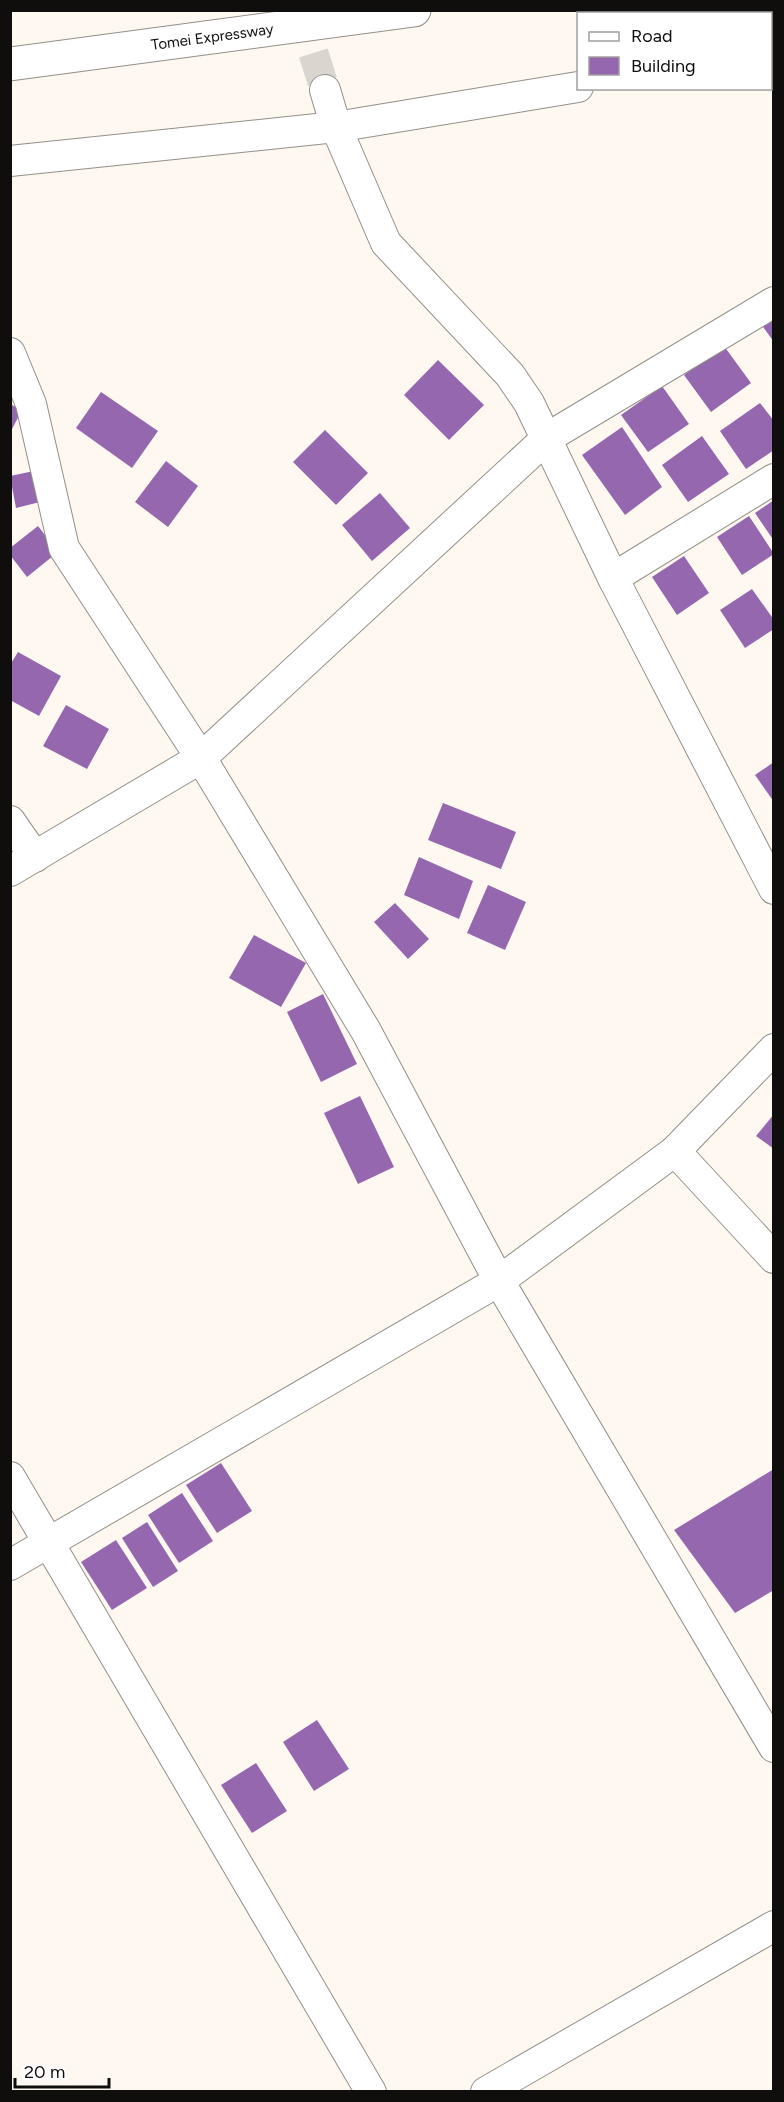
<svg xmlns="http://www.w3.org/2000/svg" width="784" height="2102" font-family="Figtree,sans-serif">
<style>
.building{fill:#9567ae}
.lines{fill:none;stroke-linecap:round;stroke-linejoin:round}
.minor-tunnel{stroke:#dad5cf;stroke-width:30;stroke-dasharray:30 15;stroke-linecap:butt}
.minor-casing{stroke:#938f88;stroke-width:32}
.motorway-casing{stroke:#938f88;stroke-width:35}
.minor{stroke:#fff;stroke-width:30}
.motorway{stroke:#fff;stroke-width:33}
.labels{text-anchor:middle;stroke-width:6;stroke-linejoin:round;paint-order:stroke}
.street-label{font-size:15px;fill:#100e0c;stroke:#fff}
</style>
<rect width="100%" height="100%" fill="#fef8f1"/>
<g class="building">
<polygon points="774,309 774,342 758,320"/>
<polygon points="724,346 751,383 711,412 684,375"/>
<polygon points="438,360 484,405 449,440 404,395"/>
<polygon points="662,386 689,424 648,452 621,415"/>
<polygon points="101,392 158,431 132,468 76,428"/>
<polygon points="760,403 774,421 774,450 746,469 720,431"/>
<polygon points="10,404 22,410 10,433"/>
<polygon points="622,427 662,487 625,515 582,455"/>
<polygon points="325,430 368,473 336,505 293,462"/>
<polygon points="702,436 729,474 688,502 662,465"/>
<polygon points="166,461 198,486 168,527 135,502"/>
<polygon points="34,471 40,502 16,508 10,476"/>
<polygon points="380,493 410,528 372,561 342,525"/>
<polygon points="774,500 774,541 755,513"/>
<polygon points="749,516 774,554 742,575 717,537"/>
<polygon points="38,526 58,552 27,577 10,555 10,548"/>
<polygon points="684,556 709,593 677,615 652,577"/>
<polygon points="752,589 774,620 774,629 745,648 720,610"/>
<polygon points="18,652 61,676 39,716 10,700 10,665"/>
<polygon points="66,705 109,729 87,769 43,746"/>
<polygon points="774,762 774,802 755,775"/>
<polygon points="443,803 516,832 501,869 428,840"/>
<polygon points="419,857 473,881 459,919 404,895"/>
<polygon points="488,885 526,902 505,950 467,933"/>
<polygon points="395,903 429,939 408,959 374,922"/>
<polygon points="254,935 306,963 281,1007 229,978"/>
<polygon points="323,994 357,1064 321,1082 287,1012"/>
<polygon points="360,1096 394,1167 358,1184 324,1113"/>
<polygon points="774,1114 774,1149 756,1136"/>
<polygon points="221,1463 252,1511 217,1533 186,1485"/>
<polygon points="774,1469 774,1590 735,1613 674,1530"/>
<polygon points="182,1493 213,1541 179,1563 148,1515"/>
<polygon points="147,1522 178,1571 153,1587 122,1538"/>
<polygon points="116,1540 147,1588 112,1610 81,1562"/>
<polygon points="317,1720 349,1769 314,1791 283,1742"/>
<polygon points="256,1763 287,1811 252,1833 221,1785"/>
</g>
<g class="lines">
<polyline class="minor-tunnel" points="300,10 325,90"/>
<defs>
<g id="minor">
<polyline points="770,55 774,55"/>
<polyline points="325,90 336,127 386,243 510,375 529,403 613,578 774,889"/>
<polyline points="10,161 336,127 578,87"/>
<polyline points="10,353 31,404 64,548 201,758 366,1031 499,1281 774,1747"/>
<polyline points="613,578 774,479"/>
<polyline points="10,821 35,857"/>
<polyline points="10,871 201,758 547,438 774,302"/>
<polyline points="675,1151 774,1258"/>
<polyline points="10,1477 371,2092"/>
<polyline points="10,1565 499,1281 675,1151 774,1049"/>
<polyline points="486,2092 774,1926"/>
</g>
<g id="motorway">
<path id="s1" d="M10,64L414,10"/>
</g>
</defs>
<use href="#minor" class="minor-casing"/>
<use href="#motorway" class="motorway-casing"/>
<use href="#minor" class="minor"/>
<use href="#motorway" class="motorway"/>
</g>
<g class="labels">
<g class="street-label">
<text dy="5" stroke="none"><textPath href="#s1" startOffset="204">Tomei Expressway</textPath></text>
</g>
</g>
<rect width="784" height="2102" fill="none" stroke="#100e0c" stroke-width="24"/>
<rect x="577" y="12" width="195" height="78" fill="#ffffff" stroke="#9f9f9e" stroke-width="1.5"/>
<rect x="589" y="32" width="30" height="9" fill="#ffffff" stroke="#9f9f9e" stroke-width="1.5"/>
<text x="631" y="42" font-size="18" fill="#100e0c">Road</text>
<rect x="589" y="57" width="30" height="18" fill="#9567ae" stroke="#9f9f9e" stroke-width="1.5"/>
<text x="631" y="72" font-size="18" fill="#100e0c">Building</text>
<path d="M15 2078v9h94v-9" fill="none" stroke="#100e0c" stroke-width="3"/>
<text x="24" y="2078" font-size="18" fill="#100e0c" stroke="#ffffff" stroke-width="4.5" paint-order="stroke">20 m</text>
</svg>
